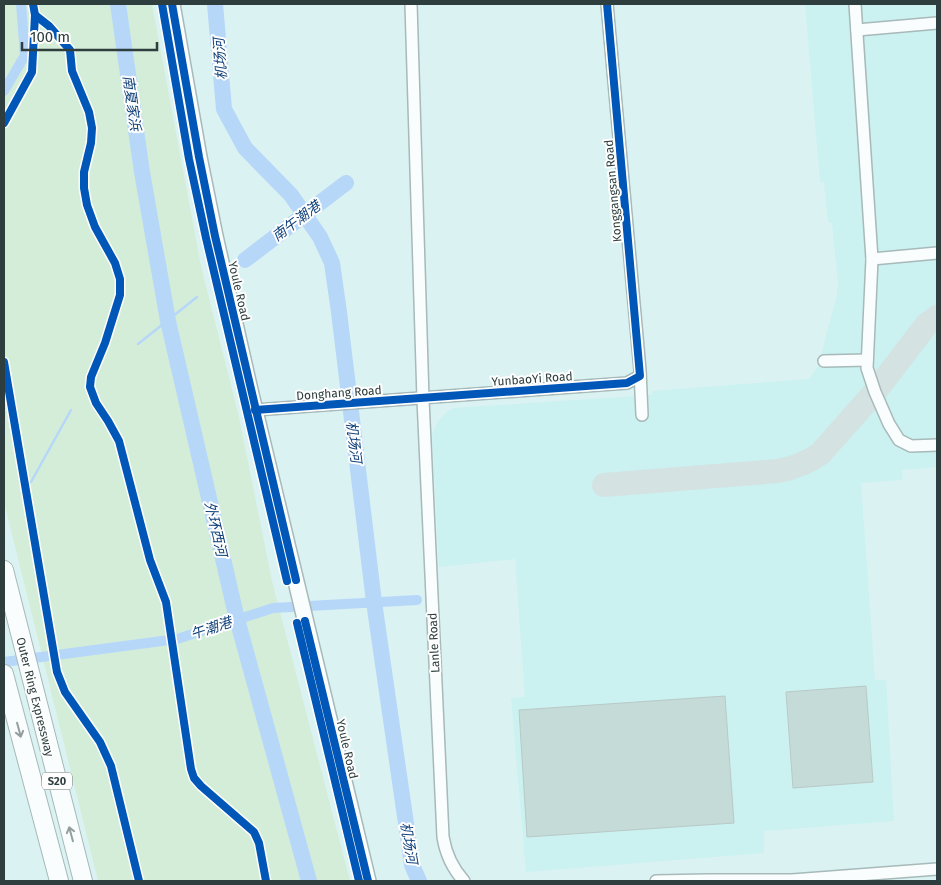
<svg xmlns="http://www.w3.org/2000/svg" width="941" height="885" font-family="'Fira Sans','Noto Sans SC',sans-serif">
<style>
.built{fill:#cbf1f1}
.green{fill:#d4edd9}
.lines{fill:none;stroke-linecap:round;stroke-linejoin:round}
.stream{stroke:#b7d7f9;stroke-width:2.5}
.canal{stroke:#b7d7f9;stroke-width:10}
.river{stroke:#b7d7f9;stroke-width:16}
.taxiway{stroke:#d4e2e2;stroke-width:24}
.building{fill:#c4dbd7;stroke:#b9c9c7}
.minor-casing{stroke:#a7b9b9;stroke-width:14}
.major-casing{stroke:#a7b9b9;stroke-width:18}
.highway-casing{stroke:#a7b9b9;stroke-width:20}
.minor{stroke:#fafdfd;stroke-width:11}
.major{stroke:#fafdfd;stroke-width:15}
.highway{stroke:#fafdfd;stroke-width:18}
.cycleway-casing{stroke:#fefefe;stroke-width:11}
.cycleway{stroke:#0057b8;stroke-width:8}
.oneway{stroke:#949e9e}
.labels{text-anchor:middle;stroke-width:4;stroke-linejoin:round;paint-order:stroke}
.shield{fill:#fefefe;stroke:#6c7878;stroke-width:1}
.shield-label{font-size:11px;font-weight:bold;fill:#2e3e3e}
.street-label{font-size:12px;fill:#2e3e3e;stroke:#fefefe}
.water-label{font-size:14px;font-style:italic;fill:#11417a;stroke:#fefefe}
</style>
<rect width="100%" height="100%" fill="#dbf2f2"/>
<polygon class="built" points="805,4 937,4 937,467 902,470 903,480 861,483 875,680 886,680 894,821 764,831 764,853 526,872 511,698 525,697 515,559 439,567 432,435 438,421 447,412 454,408 652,395 652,391 809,379 821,362 824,362 821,355 836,299 838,284 832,223 828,222 824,182 820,182"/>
<polygon class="green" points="4,4 152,4 201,266 239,417 272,581 350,881 98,881 4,502"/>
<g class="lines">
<g class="stream">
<polyline points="138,344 197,297"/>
<polyline points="31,482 71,410"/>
</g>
<g class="canal">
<polyline points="4,91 25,55 21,4"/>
<polyline points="4,662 177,639 273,608 417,600"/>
</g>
<g class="river">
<polyline points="118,4 142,172 168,321 237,619 309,881"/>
<polyline points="215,4 224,109 245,148 291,195 320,237 332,263 339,312 374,602 412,865 419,881"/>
<polyline points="245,260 346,183"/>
</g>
<path class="taxiway" d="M604,485L778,471C794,468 807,463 820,454L875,392L927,324L937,317"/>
</g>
<g class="building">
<polygon points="866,686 873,782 793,788 786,692"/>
<polygon points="725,696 734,823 527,837 519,710"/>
</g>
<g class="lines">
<defs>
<g id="minor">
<path d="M411,4L423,399L443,837C446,855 452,868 464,881"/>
<polyline points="607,4 640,370 642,415"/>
<polyline points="855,4 872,259 867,368 875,392 889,424 899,440 911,446 937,445"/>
<polyline points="857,30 937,23"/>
<polyline points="872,259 937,253"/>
<polyline points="824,361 867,360"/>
<polyline points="255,410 627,383 640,376"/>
<polyline points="656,881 707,880 792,880 937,869"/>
</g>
<polyline id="major" points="172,4 199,157 215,236 250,390 368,881"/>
<g id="highway">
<polyline points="4,570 83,881"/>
<polyline points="4,674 59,881"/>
</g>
</defs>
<use href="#minor" class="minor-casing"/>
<use href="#major" class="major-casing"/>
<use href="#highway" class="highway-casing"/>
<use href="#minor" class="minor"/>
<use href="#major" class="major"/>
<use href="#highway" class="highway"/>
<defs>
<g id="cycleway">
<polyline points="33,4 35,15 49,26 70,50 72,71 89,112 92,128 91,143 84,172 84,188 87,205 95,227 115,263 120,279 120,295 105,343 91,377 90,387 96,403 108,421 119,441 150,560 166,602 191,769 194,778 201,786 254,832 259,843 266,881"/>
<polyline points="162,4 189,159 206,238 287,581"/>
<polyline points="172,4 199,157 215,236 296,580"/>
<polyline points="4,123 32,72 35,15"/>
<polyline points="4,362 57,672 65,692 100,742 111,766 139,881"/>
<polyline points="255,410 627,383 640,376 607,4"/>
<polyline points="305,621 368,881"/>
<polyline points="297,623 359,881"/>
</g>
</defs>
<use href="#cycleway" class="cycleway-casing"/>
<use href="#cycleway" class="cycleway"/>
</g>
<defs><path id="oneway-shaft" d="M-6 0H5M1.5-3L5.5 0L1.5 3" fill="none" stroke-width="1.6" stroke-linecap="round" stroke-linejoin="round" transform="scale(1.25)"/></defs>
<g class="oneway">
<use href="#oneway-shaft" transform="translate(19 730) rotate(75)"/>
<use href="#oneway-shaft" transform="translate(71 834) rotate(-105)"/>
</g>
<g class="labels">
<rect class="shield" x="42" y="772.5" width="30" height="17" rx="4"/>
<g class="shield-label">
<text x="57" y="785">S20</text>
</g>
<g class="street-label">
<text transform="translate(613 191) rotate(-95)" y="4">Konggangsan Road</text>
<text transform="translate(239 291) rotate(77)" y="4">Youle Road</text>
<text transform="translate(532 379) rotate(-4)" y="4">YunbaoYi Road</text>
<text transform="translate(339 393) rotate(-4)" y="4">Donghang Road</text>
<text transform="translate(434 643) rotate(-93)" y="4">Lanle Road</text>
<text transform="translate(35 697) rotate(76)" y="4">Outer Ring Expressway</text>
<text transform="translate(347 749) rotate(77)" y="4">Youle Road</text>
</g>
<g class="water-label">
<text transform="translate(220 59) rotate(-94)" y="5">机场河</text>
<text transform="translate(132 103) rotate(82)" y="5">南夏家浜</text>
<text transform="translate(296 221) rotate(-37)" y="5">南午潮港</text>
<text transform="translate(354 442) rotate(83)" y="5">机场河</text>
<text transform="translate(216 529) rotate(77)" y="5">外环西河</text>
<text transform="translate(211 628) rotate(-18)" y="5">午潮港</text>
<text transform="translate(409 843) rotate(80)" y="5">机场河</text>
</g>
</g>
<rect width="941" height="885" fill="none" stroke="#2e3e3e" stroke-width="10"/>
<path d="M22 42v8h135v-8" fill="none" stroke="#2e3e3e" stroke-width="2.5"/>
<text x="30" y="42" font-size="15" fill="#2e3e3e" stroke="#fefefe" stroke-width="4" paint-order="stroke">100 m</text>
</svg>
